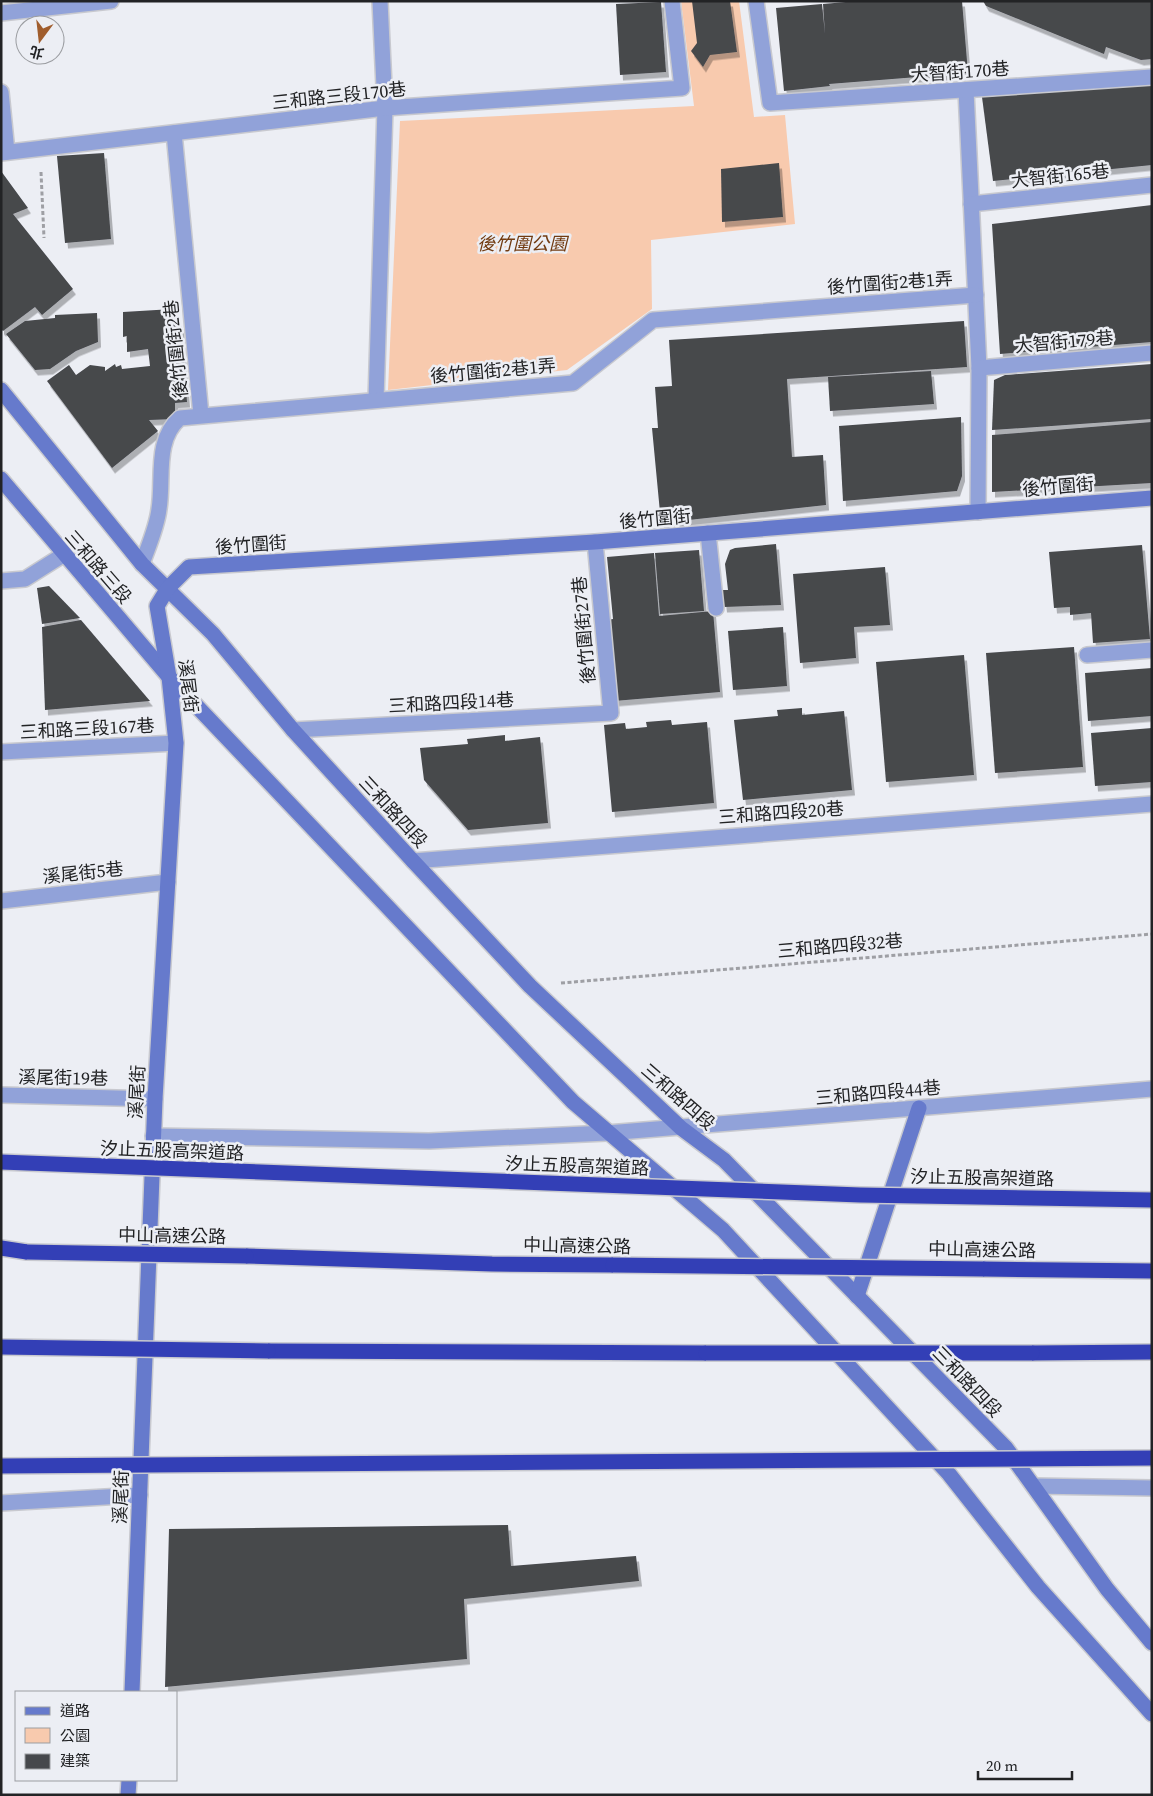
<svg xmlns="http://www.w3.org/2000/svg" width="1153" height="1796" font-family="'Source Serif 4','Noto Sans TC',serif">
<style>
.green{fill:#f8caae}
.building{fill:#46484c;filter:url(#shadow)}
.lines{fill:none;stroke-linecap:round;stroke-linejoin:round}
.lane-casing{stroke:#c8c9cf;stroke-width:18}
.street-casing{stroke:#c8c9cf;stroke-width:18}
.secondary-casing{stroke:#c8c9cf;stroke-width:18}
.highway-casing{stroke:#c8c9cf;stroke-width:18}
.path{stroke:#9e9fa4;stroke-width:3;stroke-dasharray:4 2.5;stroke-linecap:butt}
.lane{stroke:#91a2d9;stroke-width:15}
.street{stroke:#91a2d9;stroke-width:15}
.secondary{stroke:#667acc;stroke-width:15}
.highway{stroke:#333fb6;stroke-width:15}
.highway-bridge-casing{stroke:#c8c9cf;stroke-width:18;stroke-linecap:butt}
.highway-bridge{stroke:#333fb6;stroke-width:15}
.labels{text-anchor:middle;stroke-width:5;stroke-linejoin:round;paint-order:stroke}
.street-label{font-size:18px;fill:#222325;stroke:#eceef4}
.park-label{font-size:18px;font-style:italic;fill:#723b11;stroke:#eceef4}
</style>
<defs>
<filter id="shadow"><feDropShadow dx="3" dy="5.5" stdDeviation="0" flood-color="#0004"/></filter>
</defs>
<rect width="100%" height="100%" fill="#eceef4"/>
<polygon class="green" points="681,1 739,1 754,117 785,115 795,224 651,240 652,309 567,370 388,390 400,121 694,106"/>
<g class="building">
<polygon points="692,1 730,1 737,52 710,55 703,67 691,51 697,43"/>
<polygon points="857,1 962,1 968,73 829,84 830,86 784,91 776,8 822,4 825,34 823,4"/>
<polygon points="983,1 1152,1 1152,59 1141,60 1106,47 1104,54 986,6"/>
<polygon points="661,2 666,72 620,75 616,4"/>
<polygon points="1149,85 1152,85 1152,165 993,181 982,97"/>
<polygon points="104,153 111,239 65,243 57,156"/>
<polygon points="779,163 783,217 722,222 721,169"/>
<polygon points="1,171 28,208 13,214 73,289 42,315 35,307 3,331 1,329"/>
<polygon points="1152,205 1152,342 1000,354 992,224"/>
<polygon points="173,309 181,326 187,402 175,403 175,419 149,420 158,431 112,468 47,381 69,365 76,375 90,365 105,367 105,371 115,364 116,367 121,365 122,369 150,366 148,349 127,352 127,336 123,337 123,312"/>
<polygon points="97,313 98,342 76,351 50,369 35,370 6,334 25,321 55,318 55,315"/>
<polygon points="964,321 967,367 787,379 792,457 823,455 826,505 661,523 652,428 658,428 655,387 672,386 669,340"/>
<polygon points="1152,364 1152,419 992,430 994,380 1005,375"/>
<polygon points="931,371 934,404 830,411 828,377"/>
<polygon points="961,417 962,476 957,491 843,501 839,426"/>
<polygon points="1152,422 1152,483 992,492 992,435"/>
<polygon points="776,544 781,605 724,607 722,590 728,590 725,564 730,550 735,548"/>
<polygon points="1142,545 1150,639 1093,643 1091,613 1070,615 1070,607 1054,608 1049,552"/>
<polygon points="699,550 704,611 660,614 655,553"/>
<polygon points="654,553 659,616 713,611 720,692 614,701 607,620 613,619 607,557"/>
<polygon points="885,567 890,625 854,627 856,658 800,663 793,574"/>
<polygon points="49,586 80,618 42,624 37,588"/>
<polygon points="81,620 150,701 45,710 42,627"/>
<polygon points="783,627 787,686 733,690 728,631"/>
<polygon points="1074,647 1083,767 995,773 986,653"/>
<polygon points="964,655 974,775 886,782 876,662"/>
<polygon points="1152,668 1152,716 1088,721 1085,673"/>
<polygon points="802,708 802,715 844,711 852,790 743,800 734,720 778,716 777,710"/>
<polygon points="671,720 672,725 707,722 714,803 612,812 604,725 625,723 626,729 647,727 646,722"/>
<polygon points="1152,728 1152,782 1095,786 1091,733"/>
<polygon points="505,735 505,741 540,737 548,823 468,830 424,780 420,748 468,744 467,739"/>
<polygon points="508,1525 511,1566 636,1556 639,1581 464,1599 467,1659 165,1687 169,1529"/>
</g>
<g class="lines">
<defs>
<g id="lane">
<polyline points="1,13 111,1"/>
<polyline points="966,90 979,368 978,512"/>
<polyline points="1,92 7,152"/>
<polyline points="174,133 201,415"/>
<polyline points="971,204 1152,185"/>
<polyline points="979,368 1152,353"/>
<polyline points="376,400 385,108 380,1"/>
<polyline points="708,533 716,608"/>
<path d="M142,564C148,547 157,527 159,509C164,479 154,440 180,418L573,383L653,320L976,295"/>
<polyline points="1,581 25,579 63,555"/>
<polyline points="1087,655 1152,650"/>
<polyline points="293,730 611,713 595,542"/>
<polyline points="1,752 176,743"/>
<polyline points="1,901 168,882"/>
<polyline points="1,1095 155,1099"/>
<polyline points="153,1136 429,1141 607,1133"/>
</g>
<g id="street">
<polyline points="756,1 770,103 1152,77"/>
<polyline points="1,153 385,108 682,88 672,1"/>
<polyline points="413,861 1152,804"/>
<polyline points="607,1133 1152,1089"/>
<polyline points="1034,1486 1152,1488"/>
<polyline points="1,1503 140,1495"/>
</g>
<g id="secondary">
<polyline points="1,390 142,564 213,634 293,730 413,861 530,986 681,1128 724,1160 1006,1448 1107,1589 1152,1643"/>
<polyline points="1,479 169,677 573,1102 723,1230 949,1474 1038,1587 1152,1714"/>
<polyline points="857,1296 919,1108"/>
<polyline points="132,1692 155,1099 176,743 169,677 157,606 168,588 189,567 595,542 1152,498"/>
<polyline points="128,1795 129,1780"/>
</g>
<g id="highway">
<polyline points="1,1248 27,1252"/>
<polyline points="246,1256 492,1264 613,1265"/>
<polyline points="983,1269 1152,1271"/>
<polyline points="268,1351 706,1353"/>
<polyline points="1032,1353 1152,1352"/>
</g>
</defs>
<use href="#lane" class="lane-casing"/>
<use href="#street" class="street-casing"/>
<use href="#secondary" class="secondary-casing"/>
<use href="#highway" class="highway-casing"/>
<g class="path">
<polyline points="41,172 44,238"/>
<polyline points="561,983 1152,934"/>
</g>
<use href="#lane" class="lane"/>
<use href="#street" class="street"/>
<use href="#secondary" class="secondary"/>
<use href="#highway" class="highway"/>
<defs>
<g id="highway-bridge">
<polyline points="1,1162 860,1195 1152,1200"/>
<polyline points="27,1252 246,1256"/>
<polyline points="613,1265 983,1269"/>
<polyline points="1,1347 268,1351"/>
<polyline points="706,1353 1032,1353"/>
<polyline points="1,1466 1152,1458"/>
</g>
</defs>
<use href="#highway-bridge" class="highway-bridge-casing"/>
<use href="#highway-bridge" class="highway-bridge"/>
</g>
<g class="labels">
<g class="street-label">
<text transform="translate(960 72) rotate(-4)" y="6">大智街170巷</text>
<text transform="translate(339 96) rotate(-6)" y="6">三和路三段170巷</text>
<text transform="translate(1060 176) rotate(-6)" y="6">大智街165巷</text>
<text transform="translate(890 283) rotate(-4)" y="6">後竹圍街2巷1弄</text>
<text transform="translate(1064 342) rotate(-5)" y="6">大智街179巷</text>
<text transform="translate(176 349) rotate(-96)" y="6">後竹圍街2巷</text>
<text transform="translate(493 371) rotate(-5)" y="6">後竹圍街2巷1弄</text>
<text transform="translate(1058 487) rotate(-5)" y="6">後竹圍街</text>
<text transform="translate(655 519) rotate(-5)" y="6">後竹圍街</text>
<text transform="translate(251 545) rotate(-4)" y="6">後竹圍街</text>
<text transform="translate(98 567) rotate(49)" y="6">三和路三段</text>
<text transform="translate(584 630) rotate(-95)" y="6">後竹圍街27巷</text>
<text transform="translate(188 686) rotate(83)" y="6">溪尾街</text>
<text transform="translate(451 703) rotate(-3)" y="6">三和路四段14巷</text>
<text transform="translate(87 729) rotate(-3)" y="6">三和路三段167巷</text>
<text transform="translate(393 812) rotate(47)" y="6">三和路四段</text>
<text transform="translate(781 813) rotate(-4)" y="6">三和路四段20巷</text>
<text transform="translate(83 873) rotate(-6)" y="6">溪尾街5巷</text>
<text transform="translate(840 946) rotate(-5)" y="6">三和路四段32巷</text>
<text transform="translate(63 1078) rotate(1)" y="6">溪尾街19巷</text>
<text transform="translate(137 1092) rotate(-87)" y="6">溪尾街</text>
<text transform="translate(878 1093) rotate(-5)" y="6">三和路四段44巷</text>
<text transform="translate(678 1097) rotate(41)" y="6">三和路四段</text>
<text transform="translate(172 1151) rotate(2)" y="6">汐止五股高架道路</text>
<text transform="translate(577 1166) rotate(2)" y="6">汐止五股高架道路</text>
<text transform="translate(982 1178) rotate(1)" y="6">汐止五股高架道路</text>
<text transform="translate(172 1236) rotate(1)" y="6">中山高速公路</text>
<text transform="translate(577 1246) rotate(1)" y="6">中山高速公路</text>
<text transform="translate(982 1250) rotate(1)" y="6">中山高速公路</text>
<text transform="translate(967 1382) rotate(46)" y="6">三和路四段</text>
<text transform="translate(121 1497) rotate(-88)" y="6">溪尾街</text>
</g>
<g class="park-label">
<text x="522" y="250">後竹圍公園</text>
</g>
</g>
<rect width="1153" height="1796" fill="none" stroke="#222325" stroke-width="5"/>
<rect x="15" y="1691" width="162" height="90" fill="#eceef4" stroke="#9b9da1"/>
<rect x="25" y="1707" width="25" height="8" fill="#667acc" stroke="#9b9da1"/>
<text x="60" y="1716" font-size="15" fill="#222325">道路</text>
<rect x="25" y="1728" width="25" height="15" fill="#f8caae" stroke="#9b9da1"/>
<text x="60" y="1741" font-size="15" fill="#222325">公園</text>
<rect x="25" y="1754" width="25" height="15" fill="#46484c" stroke="#9b9da1"/>
<text x="60" y="1766" font-size="15" fill="#222325">建築</text>
<g transform="translate(40 40) rotate(195)"><circle r="24" fill="#eceef4" stroke="#9b9da1"/>
<path d="M0-4L9 19L0 12L-9 19Z" fill="#a05d2d"/>
<text y="-8" font-size="14" font-weight="bold" text-anchor="middle" fill="#222325">北</text>
</g>
<path d="M978 1771v8h94v-8" fill="none" stroke="#222325" stroke-width="2.5"/>
<text x="986" y="1771" font-size="15" fill="#222325" stroke="#eceef4" stroke-width="4" paint-order="stroke">20 m</text>
</svg>
